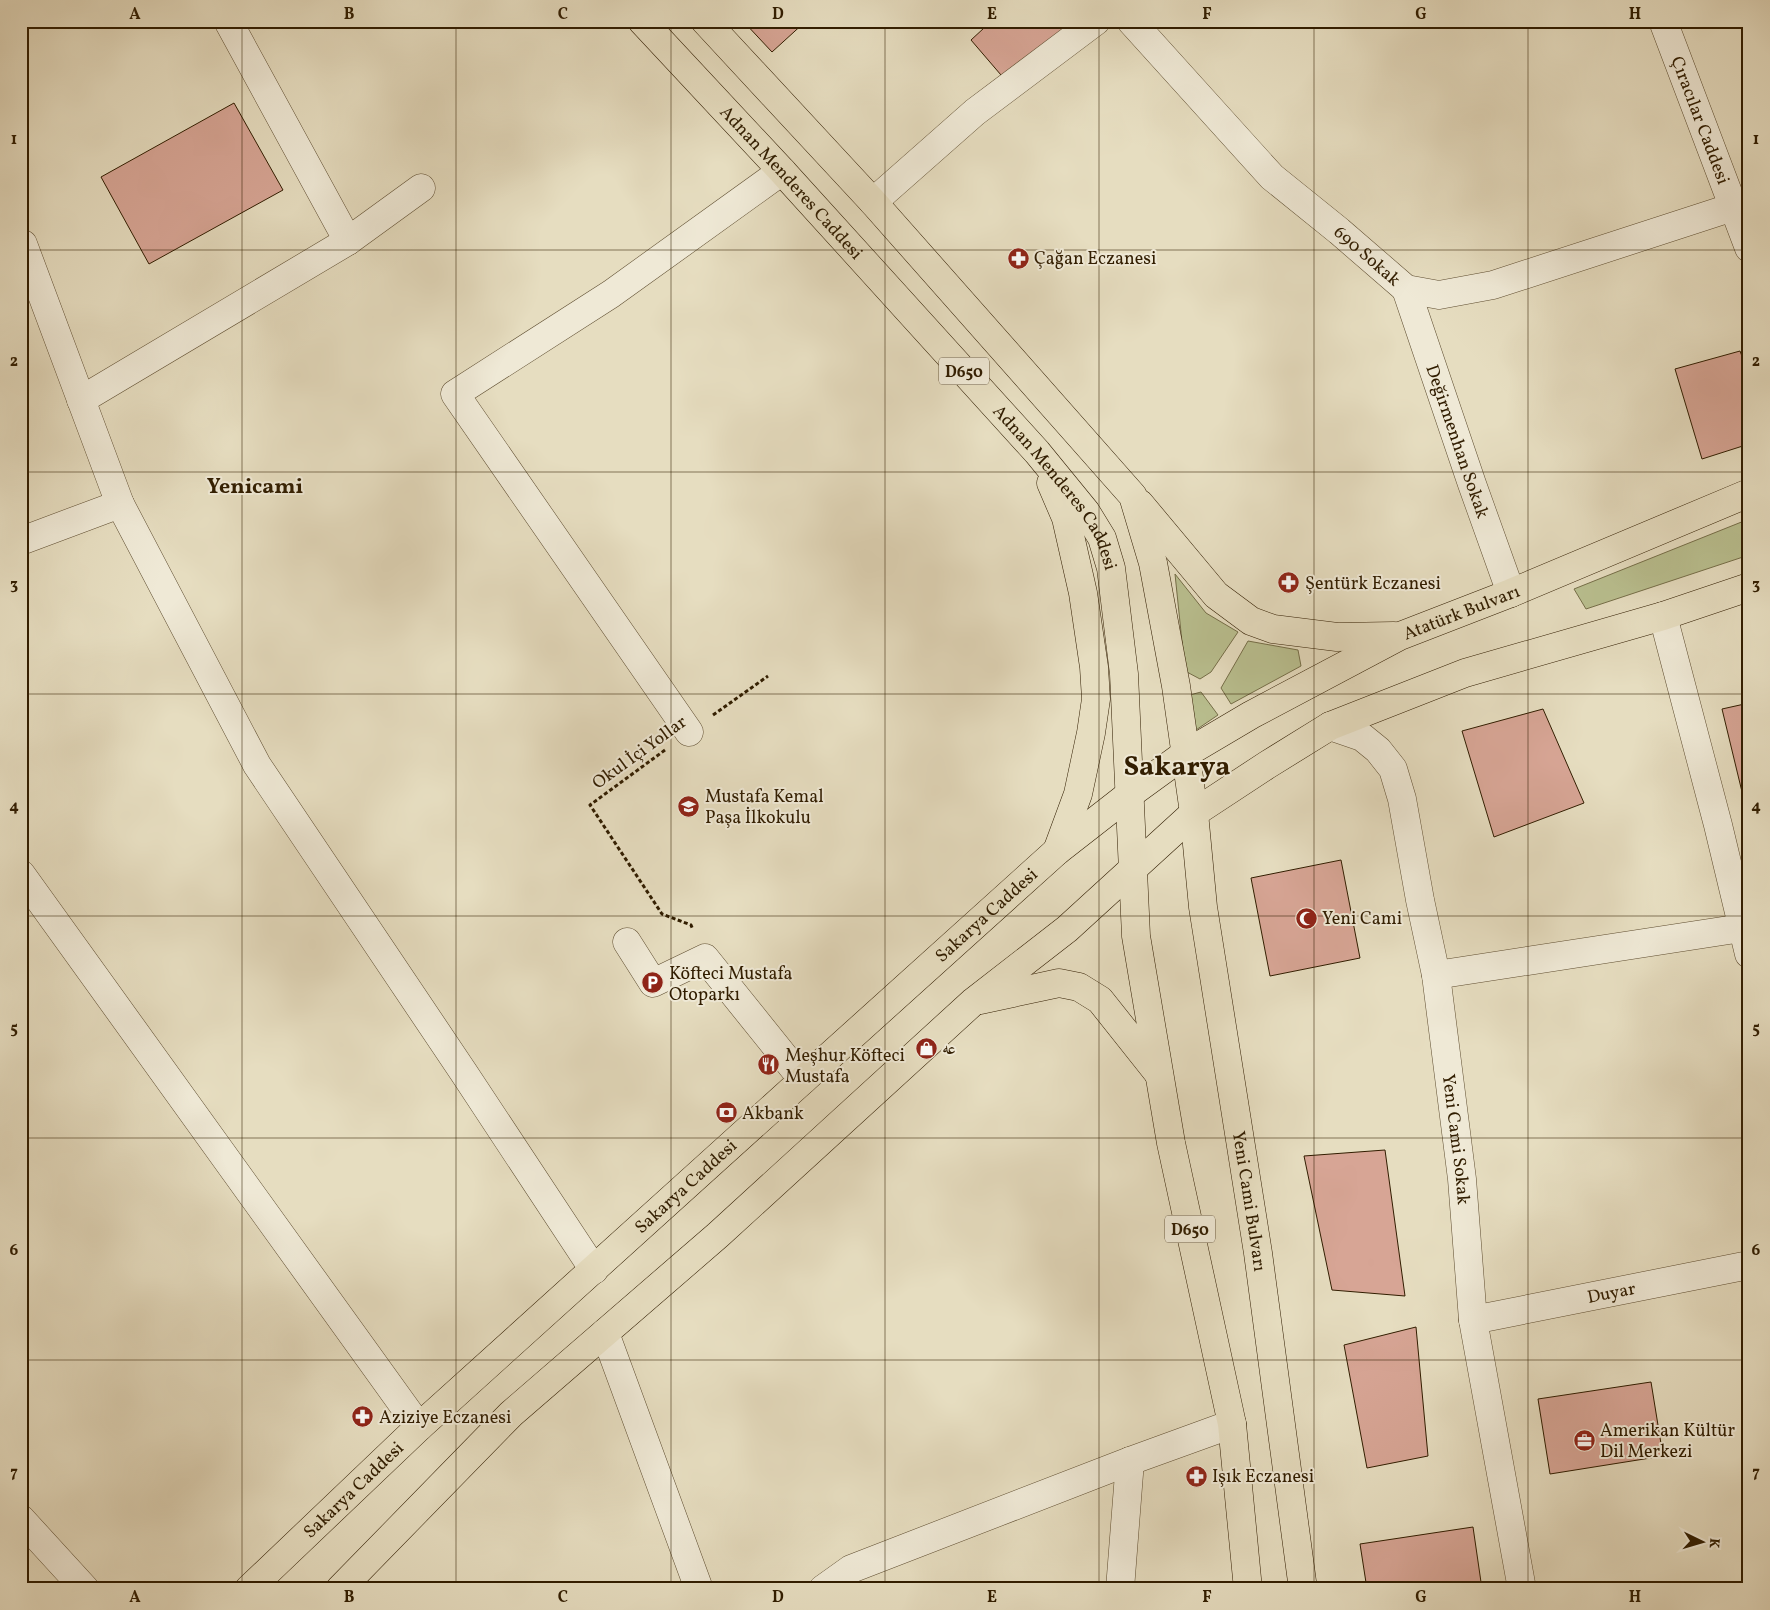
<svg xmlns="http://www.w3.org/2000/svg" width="1770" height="1610" font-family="Vollkorn,Amiri,serif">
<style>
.green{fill:#b9bf8f;stroke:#756e48}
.building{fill:#d7a595;stroke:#311d00}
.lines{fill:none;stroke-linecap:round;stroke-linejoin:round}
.minor-casing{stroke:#5e4d30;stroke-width:29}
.major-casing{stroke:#311d00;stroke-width:29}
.path{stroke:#311d00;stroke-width:3;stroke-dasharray:4 2.5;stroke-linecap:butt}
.minor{stroke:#efe9d6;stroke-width:28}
.major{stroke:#e6ddc0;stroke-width:28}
.grid{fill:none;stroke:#311d00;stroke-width:1;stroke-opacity:0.55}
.labels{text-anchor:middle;stroke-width:4;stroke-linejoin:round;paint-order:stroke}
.shield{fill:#efe9d6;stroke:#6a5a40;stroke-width:1}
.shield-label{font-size:16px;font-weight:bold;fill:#311d00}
.street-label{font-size:18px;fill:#311d00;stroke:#efe9d6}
.poi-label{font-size:18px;fill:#311d00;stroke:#efe9d6;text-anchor:start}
.district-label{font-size:22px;font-weight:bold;fill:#311d00;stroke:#efe9d6}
.town-label{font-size:28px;font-weight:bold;fill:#311d00;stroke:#efe9d6}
.neatline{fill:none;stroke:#311d00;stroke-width:2}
.grid-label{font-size:16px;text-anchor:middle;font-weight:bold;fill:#311d00}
</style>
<rect width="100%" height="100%" fill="#e6ddc0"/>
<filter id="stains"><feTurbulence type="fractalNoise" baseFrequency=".004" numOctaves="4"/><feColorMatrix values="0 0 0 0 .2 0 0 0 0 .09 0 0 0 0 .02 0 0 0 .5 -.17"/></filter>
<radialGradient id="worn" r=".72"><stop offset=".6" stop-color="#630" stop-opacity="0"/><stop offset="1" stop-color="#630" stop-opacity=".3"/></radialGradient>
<g class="green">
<polygon points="1749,519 1749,555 1586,609 1574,589"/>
<polygon points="1175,574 1206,613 1238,632 1211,672 1200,679 1185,671"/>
<polygon points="1248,641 1298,650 1301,666 1231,704 1221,688"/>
<polygon points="1201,692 1218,715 1190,734 1186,696"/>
</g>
<g class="building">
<polygon points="743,21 806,21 772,52"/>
<polygon points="978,21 1083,21 1007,82 971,40 984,28"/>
<polygon points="234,103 283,190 149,264 101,177"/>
<polygon points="1740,351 1749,375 1749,444 1702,459 1675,369"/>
<polygon points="1749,703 1749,794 1743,796 1722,709"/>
<polygon points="1543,709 1584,803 1494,837 1462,731"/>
<polygon points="1341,860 1360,958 1270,976 1251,878"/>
<polygon points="1385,1150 1405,1296 1332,1290 1304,1156"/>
<polygon points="1416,1327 1428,1456 1367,1468 1344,1345"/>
<polygon points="1651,1382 1663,1456 1550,1474 1538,1399"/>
<polygon points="1473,1527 1482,1589 1367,1589 1360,1544"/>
</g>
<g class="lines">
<defs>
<g id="minor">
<polyline points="228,21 348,241"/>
<path id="s1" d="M1131,21L1272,177L1339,231L1406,289L1439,295L1493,285L1733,207"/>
<path id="s2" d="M1663,21L1749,248"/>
<polyline points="873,202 975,112 1096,21"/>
<polyline points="23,244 120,504 257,765 464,1073 594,1270"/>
<path id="s3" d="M1406,289L1472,484L1511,593"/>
<polyline points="81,400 348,241 421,188"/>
<polyline points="21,541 120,504"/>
<polyline points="1663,616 1718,825 1749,954"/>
<path id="s4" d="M1330,726L1362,737L1378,750L1393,769L1402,799L1420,900L1436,975L1462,1179L1473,1320L1522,1589"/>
<polyline points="689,732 455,394 611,294 782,171"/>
<polyline points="21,874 419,1427"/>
<polyline points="627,942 653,983 705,958 803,1080"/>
<polyline points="1436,975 1742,928"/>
<path id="s5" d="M1473,1320L1749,1265"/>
<polyline points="605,1333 699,1589"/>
<polyline points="21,1519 85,1589"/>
<polyline points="823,1589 851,1569 1130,1461 1232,1424"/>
<polyline points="1120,1589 1130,1461"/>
</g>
<g id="major">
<path id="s6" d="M642,21L782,171L1037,452L1086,512L1102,538L1111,568L1124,674L1136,936L1171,1143L1232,1424L1248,1589"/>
<path id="s7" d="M705,21L873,202L1133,496L1153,563L1176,686L1194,813L1203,907L1258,1253L1303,1589"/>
<polyline points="1051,483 1066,518 1083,593 1094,667 1096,699 1091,733 1078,794 1057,851"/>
<polyline points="1140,504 1216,595 1251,621 1273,629 1337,637 1394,636"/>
<polyline points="980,1000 1059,983 1079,987 1100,1000 1158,1073"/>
<path id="s8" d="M249,1589L419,1427L803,1080L1057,851L1130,794L1185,754L1251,715L1400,636L1511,593L1749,493"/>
<polyline points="340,1589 511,1414 718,1235 973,1002 1067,929 1194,813 1267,765 1330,726 1465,673 1663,616 1749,587"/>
</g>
</defs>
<use href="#minor" class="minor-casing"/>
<use href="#major" class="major-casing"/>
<g class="path">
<polyline points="713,715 768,676"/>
<polyline points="665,750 590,805 662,914 691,925 693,930"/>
</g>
<use href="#minor" class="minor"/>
<use href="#major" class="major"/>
</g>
<path class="grid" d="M242,21V1589M456,21V1589M671,21V1589M885,21V1589M1099,21V1589M1314,21V1589M1528,21V1589M21,250H1749M21,472H1749M21,694H1749M21,916H1749M21,1138H1749M21,1360H1749"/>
<defs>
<symbol id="pharmacy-disc" viewBox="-11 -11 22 22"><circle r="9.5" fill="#8f2418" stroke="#efe9d6"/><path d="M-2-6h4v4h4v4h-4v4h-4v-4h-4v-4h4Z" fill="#fff"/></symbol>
<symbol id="school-disc" viewBox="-11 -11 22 22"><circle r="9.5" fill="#8f2418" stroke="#efe9d6"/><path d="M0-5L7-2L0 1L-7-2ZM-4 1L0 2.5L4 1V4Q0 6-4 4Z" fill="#fff"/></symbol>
<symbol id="mosque-disc" viewBox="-11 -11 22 22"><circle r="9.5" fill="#8f2418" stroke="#efe9d6"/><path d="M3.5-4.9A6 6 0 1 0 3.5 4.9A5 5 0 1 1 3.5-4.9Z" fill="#fff"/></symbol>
<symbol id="parking-disc" viewBox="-11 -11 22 22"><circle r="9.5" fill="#8f2418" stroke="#efe9d6"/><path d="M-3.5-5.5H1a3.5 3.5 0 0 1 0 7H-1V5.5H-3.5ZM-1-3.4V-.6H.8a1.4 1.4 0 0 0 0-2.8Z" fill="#fff"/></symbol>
<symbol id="shop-disc" viewBox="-11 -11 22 22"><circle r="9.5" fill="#8f2418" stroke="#efe9d6"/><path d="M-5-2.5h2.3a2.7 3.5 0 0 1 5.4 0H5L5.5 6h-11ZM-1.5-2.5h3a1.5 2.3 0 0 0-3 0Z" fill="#fff"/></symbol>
<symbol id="restaurant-disc" viewBox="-11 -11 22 22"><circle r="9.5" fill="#8f2418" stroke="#efe9d6"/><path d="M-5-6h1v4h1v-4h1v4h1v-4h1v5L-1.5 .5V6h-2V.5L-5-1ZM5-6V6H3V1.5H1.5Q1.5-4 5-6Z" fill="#fff"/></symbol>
<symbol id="bank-disc" viewBox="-11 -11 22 22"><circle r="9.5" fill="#8f2418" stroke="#efe9d6"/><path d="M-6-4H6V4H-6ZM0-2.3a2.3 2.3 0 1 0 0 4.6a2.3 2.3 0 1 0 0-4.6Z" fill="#fff"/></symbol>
<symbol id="office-disc" viewBox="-11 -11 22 22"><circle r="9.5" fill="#8f2418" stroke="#efe9d6"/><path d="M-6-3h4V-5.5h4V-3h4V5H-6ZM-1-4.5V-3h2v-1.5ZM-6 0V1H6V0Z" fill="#fff"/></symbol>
</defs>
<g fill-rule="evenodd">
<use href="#pharmacy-disc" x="1006" y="246" width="25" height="25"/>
<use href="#pharmacy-disc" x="1276" y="570" width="25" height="25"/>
<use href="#school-disc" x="676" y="794" width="25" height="25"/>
<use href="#mosque-disc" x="1294" y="906" width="25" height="25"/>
<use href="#parking-disc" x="640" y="970" width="25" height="25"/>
<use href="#shop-disc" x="914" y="1036" width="25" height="25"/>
<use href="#restaurant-disc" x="756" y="1052" width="25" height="25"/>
<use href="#bank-disc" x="714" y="1100" width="25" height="25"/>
<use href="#pharmacy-disc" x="350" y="1404" width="25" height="25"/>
<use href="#office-disc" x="1572" y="1428" width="25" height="25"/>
<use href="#pharmacy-disc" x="1184" y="1464" width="25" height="25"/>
</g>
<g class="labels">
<g class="shield">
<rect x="939" y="357.5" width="50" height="27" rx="4"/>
<rect x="1165" y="1215.5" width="50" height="27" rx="4"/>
</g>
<g class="shield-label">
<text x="964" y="377">D650</text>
<text x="1190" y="1235">D650</text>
</g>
<g class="street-label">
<text dy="6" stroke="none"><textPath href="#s2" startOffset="106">Çıracılar Caddesi</textPath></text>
<text dy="6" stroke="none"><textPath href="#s6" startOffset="220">Adnan Menderes Caddesi</textPath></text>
<text dy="6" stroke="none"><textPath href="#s1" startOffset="334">690 Sokak</textPath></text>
<text dy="6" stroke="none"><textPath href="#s3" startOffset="161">Değirmenhan Sokak</textPath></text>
<text dy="6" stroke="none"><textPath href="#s6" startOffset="625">Adnan Menderes Caddesi</textPath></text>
<text dy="6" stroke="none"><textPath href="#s8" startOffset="1566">Atatürk Bulvarı</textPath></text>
<text transform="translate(639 752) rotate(-36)" y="6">Okul İçi Yollar</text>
<text dy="6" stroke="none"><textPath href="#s8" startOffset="999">Sakarya Caddesi</textPath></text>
<text dy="6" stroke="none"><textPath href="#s4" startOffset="455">Yeni Cami Sokak</textPath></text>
<text dy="6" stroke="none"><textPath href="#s8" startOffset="594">Sakarya Caddesi</textPath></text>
<text dy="6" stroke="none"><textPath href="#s7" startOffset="1355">Yeni Cami Bulvarı</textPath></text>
<text dy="6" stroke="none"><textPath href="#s5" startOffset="141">Duyar</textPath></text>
<text dy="6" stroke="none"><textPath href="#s8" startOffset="144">Sakarya Caddesi</textPath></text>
</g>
<g class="poi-label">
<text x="1034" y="264">Çağan Eczanesi</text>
<text x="1305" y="589">Şentürk Eczanesi</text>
<text x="705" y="802">Mustafa Kemal<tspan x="705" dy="21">Paşa İlkokulu</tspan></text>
<text x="1322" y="924">Yeni Cami</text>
<text x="669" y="979">Köfteci Mustafa<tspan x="669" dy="21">Otoparkı</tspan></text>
<text x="942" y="1054">عه</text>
<text x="785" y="1061">Meşhur Köfteci<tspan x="785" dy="21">Mustafa</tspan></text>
<text x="742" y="1119">Akbank</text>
<text x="379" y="1423">Aziziye Eczanesi</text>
<text x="1600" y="1436">Amerikan Kültür<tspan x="1600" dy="21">Dil Merkezi</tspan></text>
<text x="1212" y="1482">Işık Eczanesi</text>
</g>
<g class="district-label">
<text x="255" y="493">Yenicami</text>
</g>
<g class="town-label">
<text x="1177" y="775">Sakarya</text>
</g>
</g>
<rect width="1770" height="1610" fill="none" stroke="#e6ddc0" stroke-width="55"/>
<g transform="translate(1702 1542) rotate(95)" stroke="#efe9d6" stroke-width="4" paint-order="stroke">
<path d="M0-4L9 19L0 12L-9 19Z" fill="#311d00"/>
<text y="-8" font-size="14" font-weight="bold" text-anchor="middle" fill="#311d00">K</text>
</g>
<rect x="28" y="28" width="1714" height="1554" class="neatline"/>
<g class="grid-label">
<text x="135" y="19">A</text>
<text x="349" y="19">B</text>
<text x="563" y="19">C</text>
<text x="778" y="19">D</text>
<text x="992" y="19">E</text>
<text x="1207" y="19">F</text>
<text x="1421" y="19">G</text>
<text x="1635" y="19">H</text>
<text x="14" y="144">1</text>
<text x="1756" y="144">1</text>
<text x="14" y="366">2</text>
<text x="1756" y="366">2</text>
<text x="14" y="589">3</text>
<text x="1756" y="589">3</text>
<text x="14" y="811">4</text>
<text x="1756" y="811">4</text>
<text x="14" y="1033">5</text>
<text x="1756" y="1033">5</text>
<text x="14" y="1255">6</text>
<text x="1756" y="1255">6</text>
<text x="14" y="1477">7</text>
<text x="1756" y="1477">7</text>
<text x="135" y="1602">A</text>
<text x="349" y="1602">B</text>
<text x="563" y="1602">C</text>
<text x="778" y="1602">D</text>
<text x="992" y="1602">E</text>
<text x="1207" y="1602">F</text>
<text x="1421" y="1602">G</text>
<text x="1635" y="1602">H</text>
</g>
<rect width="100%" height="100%" filter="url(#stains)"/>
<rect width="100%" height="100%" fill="url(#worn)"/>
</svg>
